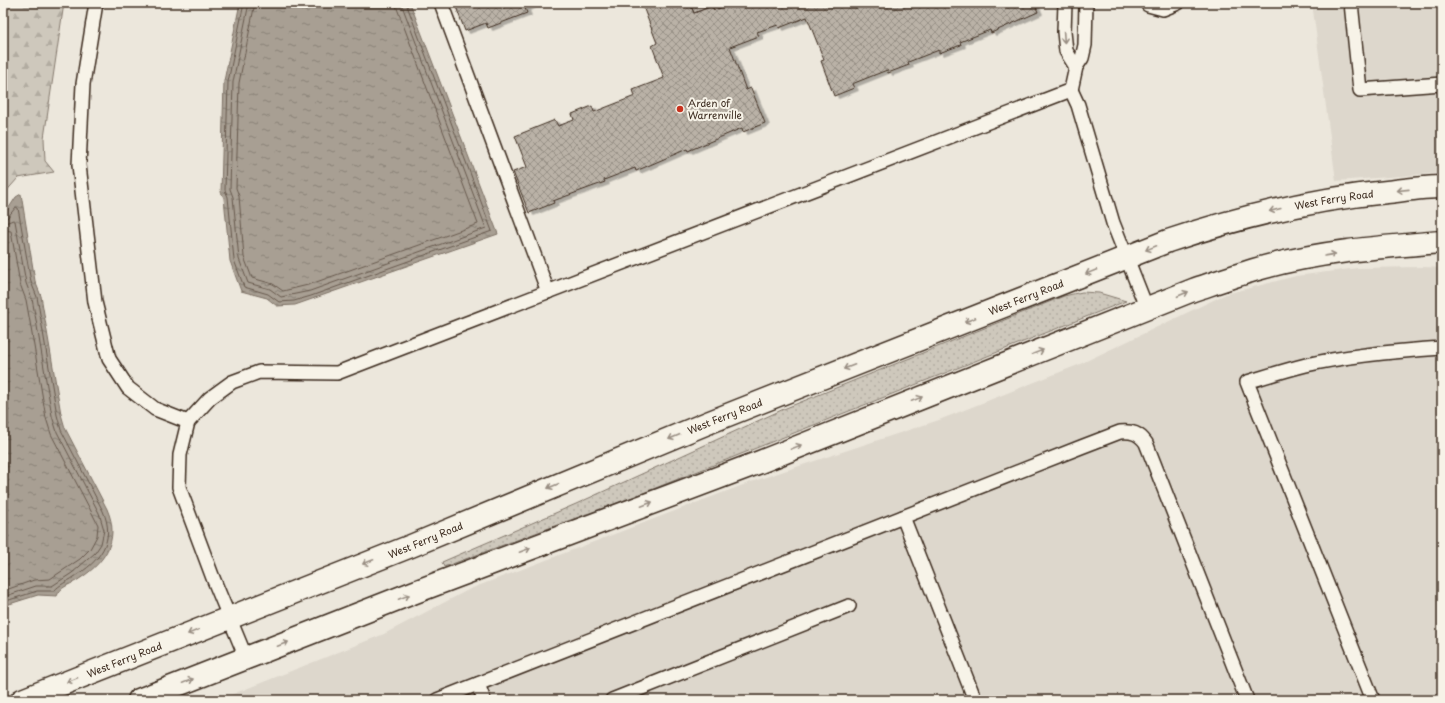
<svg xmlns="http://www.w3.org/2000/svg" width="1445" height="703" font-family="'Playpen Sans',sans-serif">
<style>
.built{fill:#ddd7cc}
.grass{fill:url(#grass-dots);stroke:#84796d}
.forest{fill:url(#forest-firs);stroke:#84796d}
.water{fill:url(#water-ripples);stroke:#7c7064}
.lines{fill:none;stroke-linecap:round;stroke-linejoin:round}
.shore{stroke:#67594d;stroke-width:1}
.building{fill:url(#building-cross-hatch);stroke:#3b2a1e;filter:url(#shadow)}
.lane-casing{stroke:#3b2a1e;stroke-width:16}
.secondary-casing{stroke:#3b2a1e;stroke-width:25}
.lane{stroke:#f7f3e8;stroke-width:13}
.secondary{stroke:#f7f3e8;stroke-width:22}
.oneway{stroke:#998e83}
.poi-dot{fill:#c8321e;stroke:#f7f3e8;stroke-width:1.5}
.labels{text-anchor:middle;stroke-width:4;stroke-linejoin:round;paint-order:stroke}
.poi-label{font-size:10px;fill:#3b2a1e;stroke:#f7f3e8;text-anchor:start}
.street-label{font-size:10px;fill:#3b2a1e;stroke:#f7f3e8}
</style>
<defs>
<pattern id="grass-dots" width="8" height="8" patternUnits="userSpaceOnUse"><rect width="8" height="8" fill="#cec8bc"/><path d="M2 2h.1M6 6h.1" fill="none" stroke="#b2aca1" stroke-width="1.8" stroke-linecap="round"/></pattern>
<pattern id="forest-firs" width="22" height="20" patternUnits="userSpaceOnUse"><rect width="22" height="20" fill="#cec8bc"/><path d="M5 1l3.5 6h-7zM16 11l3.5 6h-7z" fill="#b2aca1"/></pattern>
<pattern id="water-ripples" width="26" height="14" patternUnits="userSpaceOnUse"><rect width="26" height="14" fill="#a89f93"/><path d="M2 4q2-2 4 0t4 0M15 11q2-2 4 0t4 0" fill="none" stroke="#8a8277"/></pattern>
<pattern id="building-cross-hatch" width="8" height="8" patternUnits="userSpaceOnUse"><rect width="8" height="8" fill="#bab2a7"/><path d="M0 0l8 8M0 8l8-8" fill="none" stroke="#989187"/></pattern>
<filter id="shadow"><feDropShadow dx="4.5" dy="2.5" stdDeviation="0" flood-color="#0004"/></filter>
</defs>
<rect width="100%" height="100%" fill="#ece7dc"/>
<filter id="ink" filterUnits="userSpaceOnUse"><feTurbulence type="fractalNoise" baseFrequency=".025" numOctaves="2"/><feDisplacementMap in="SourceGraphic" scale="8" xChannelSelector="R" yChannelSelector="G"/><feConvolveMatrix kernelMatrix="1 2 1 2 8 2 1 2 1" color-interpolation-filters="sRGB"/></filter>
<g filter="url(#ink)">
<g class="built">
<polygon points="1312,3 1442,3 1442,173 1336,181"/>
<polygon points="1423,267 1442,268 1442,700 218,700 384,634 470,589 751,482 939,420 1078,365 1226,294 1296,276 1358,268"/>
</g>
<polygon class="grass" points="1082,292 1099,293 1126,301 638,495 444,567 442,562 576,504 786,408 1064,296"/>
<polygon class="forest" points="3,3 64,3 44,138 45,161 54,172 18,178 3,195"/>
<g class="water">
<polygon points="240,3 410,3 498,234 295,305 277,306 267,298 241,291 230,261 224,198 221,192 224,81"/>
<path d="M21,194L35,281L41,296L61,414L65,428L107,509C121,541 104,564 76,581C69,585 60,587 57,596L38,595L3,606V217L16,197Z"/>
</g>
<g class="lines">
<g class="shore">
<polyline points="244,3 228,82 225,190 228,197 234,260 244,287 268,294 279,302 294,301 311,296 492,231 406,3"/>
<polyline points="249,3 233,82 230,189 233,197 239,259 248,283 270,289 281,297 310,291 486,228 401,3"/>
<polyline points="255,3 239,83 236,188 239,196 244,257 252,278 273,284 283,291 308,285 478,224 395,3"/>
<path d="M3,219L7,218L16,207L18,208L31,282L37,297L41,320L57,415L61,430L103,511C116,541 100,561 74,577C67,582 60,584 54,591H37L3,602"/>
<polyline points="3,224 13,220 15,221 26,283 32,299 36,320 52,416 57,432 99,513 104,530 101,544 95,553 72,573 52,586 36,586 3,597"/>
<polyline points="3,230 11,231 20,284 26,300 30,322 46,418 51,434 93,515 98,525 97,536 90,549 80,559 50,579 34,580 3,591"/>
</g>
</g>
<g class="building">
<polygon points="537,3 525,8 527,13 488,28 486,23 465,31 455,4"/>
<polygon points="635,3 690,3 694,13 712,6 714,10 733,3 1034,3 1038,12 991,33 990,30 960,42 961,45 939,53 939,50 908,62 909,65 888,73 887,70 852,84 854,88 834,96 821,61 824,60 807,17 779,28 778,25 757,32 759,36 730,47 746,90 751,88 765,123 743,132 742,128 688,151 687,149 636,171 635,168 604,180 605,182 553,201 554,203 529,213 513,172 527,167 515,136 555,120 558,126 574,120 572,114 592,106 594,112 635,96 633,90 664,78 652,46 657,43 642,4 637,6"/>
<polygon points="690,3 733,3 714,10 712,6 694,13"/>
</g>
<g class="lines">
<defs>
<g id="lane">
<polyline points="96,3 83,84 79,165 95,302 109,359 128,388 155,409 188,422"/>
<polyline points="441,3 548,292"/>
<polyline points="1065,3 1064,32 1066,51 1076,67"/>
<polyline points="1351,3 1360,90 1442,84"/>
<polyline points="1148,5 1163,9 1178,3"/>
<polyline points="1071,90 1076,67 1082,58 1085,45 1086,3"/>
<polyline points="903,517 975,700"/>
<polyline points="246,658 213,578 179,487 180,455 188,422 210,398 232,382 259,372 337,373 1071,90 1078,105 1113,223 1147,309"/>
<polyline points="478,684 484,700"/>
<path d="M437,700L1081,447L1120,432C1132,431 1139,433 1146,443L1247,700"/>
<polyline points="612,700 849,606"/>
<path d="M1373,700L1247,382C1267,376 1286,370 1306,365C1350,355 1396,351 1442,348"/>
</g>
<g id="secondary">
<path id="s1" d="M22,700L411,546L710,422L1168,241C1240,217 1311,199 1387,192C1405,190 1424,187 1442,187"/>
<path d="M139,700L415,592L760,462L1193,290C1214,283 1234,276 1254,270C1315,252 1379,247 1442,242"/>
</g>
</defs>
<use href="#lane" class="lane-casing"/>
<use href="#secondary" class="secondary-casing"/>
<use href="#lane" class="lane"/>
<use href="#secondary" class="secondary"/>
</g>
<defs><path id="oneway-shaft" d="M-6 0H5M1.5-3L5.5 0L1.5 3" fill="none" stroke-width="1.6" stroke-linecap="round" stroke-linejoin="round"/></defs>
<g class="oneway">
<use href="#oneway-shaft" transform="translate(1064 37) rotate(86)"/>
<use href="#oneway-shaft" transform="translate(1403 190) rotate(174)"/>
<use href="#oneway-shaft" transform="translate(1275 210) rotate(166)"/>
<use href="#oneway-shaft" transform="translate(1151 248) rotate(158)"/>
<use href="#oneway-shaft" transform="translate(1330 255) rotate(-10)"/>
<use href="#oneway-shaft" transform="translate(1091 272) rotate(158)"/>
<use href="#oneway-shaft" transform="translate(1183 294) rotate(-23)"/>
<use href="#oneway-shaft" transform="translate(970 320) rotate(159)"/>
<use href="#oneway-shaft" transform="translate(1038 352) rotate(-22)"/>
<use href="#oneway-shaft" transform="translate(849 367) rotate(159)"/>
<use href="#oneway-shaft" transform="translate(917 399) rotate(-22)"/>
<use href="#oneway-shaft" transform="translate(674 437) rotate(157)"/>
<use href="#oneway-shaft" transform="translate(796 447) rotate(-22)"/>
<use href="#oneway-shaft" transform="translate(553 486) rotate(157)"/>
<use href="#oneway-shaft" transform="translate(647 504) rotate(-21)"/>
<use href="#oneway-shaft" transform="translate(525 550) rotate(-21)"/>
<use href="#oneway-shaft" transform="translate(368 562) rotate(159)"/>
<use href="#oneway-shaft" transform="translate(404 597) rotate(-22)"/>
<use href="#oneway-shaft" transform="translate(193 632) rotate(158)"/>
<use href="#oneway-shaft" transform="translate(283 644) rotate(-21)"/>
<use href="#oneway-shaft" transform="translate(72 680) rotate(158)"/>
<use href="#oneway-shaft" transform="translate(188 681) rotate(-22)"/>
</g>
</g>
<circle class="poi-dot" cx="680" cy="109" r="4"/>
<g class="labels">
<g class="poi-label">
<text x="688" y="107">Arden of<tspan x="688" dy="12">Warrenville</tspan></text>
</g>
<g class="street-label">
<text dy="4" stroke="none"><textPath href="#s1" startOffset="1406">West Ferry Road</textPath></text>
<text dy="4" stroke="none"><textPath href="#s1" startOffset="1082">West Ferry Road</textPath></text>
<text dy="4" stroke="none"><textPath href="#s1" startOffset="758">West Ferry Road</textPath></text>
<text dy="4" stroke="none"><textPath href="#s1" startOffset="434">West Ferry Road</textPath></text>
<text dy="4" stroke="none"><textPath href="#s1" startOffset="110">West Ferry Road</textPath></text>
</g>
</g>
<rect width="1445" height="703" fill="none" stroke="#f7f3e8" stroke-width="16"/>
<rect x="8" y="8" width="1429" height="687" fill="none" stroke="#3b2a1e" stroke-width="1.5" filter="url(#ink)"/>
</svg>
